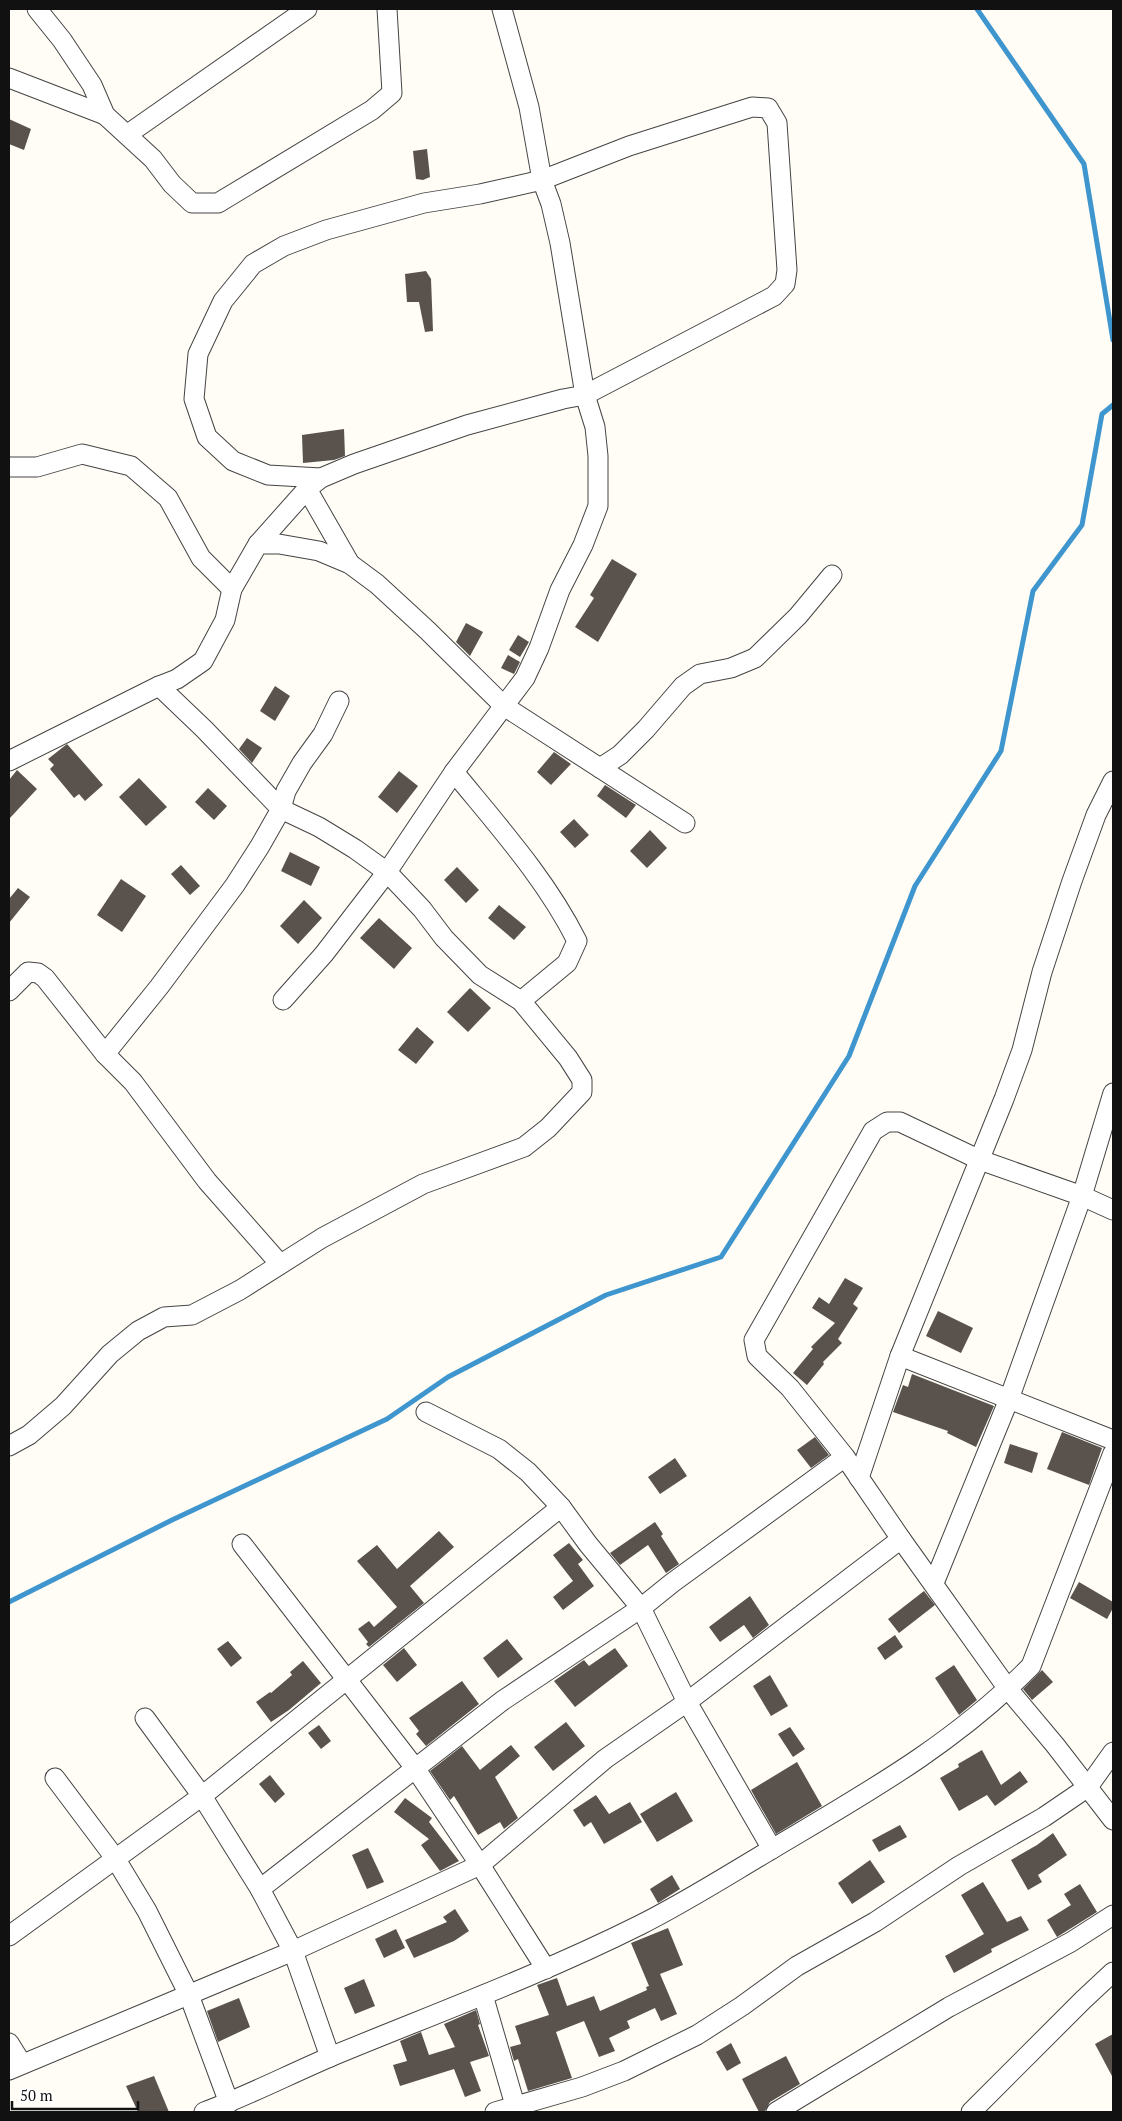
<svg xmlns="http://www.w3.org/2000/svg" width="1122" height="2121" font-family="'PT Serif',serif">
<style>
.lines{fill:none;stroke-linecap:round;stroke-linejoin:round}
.stream{stroke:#3f96cf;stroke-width:5}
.building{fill:#5a524d}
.minor-casing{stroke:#444;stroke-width:21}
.minor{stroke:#fff;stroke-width:19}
</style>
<rect width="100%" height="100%" fill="#fffdf5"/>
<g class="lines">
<g class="stream">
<polyline points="977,9 1084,164 1113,340"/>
<polyline points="9,1602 172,1520 387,1419 448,1377 606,1295 721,1257 849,1056 915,886 1001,751 1033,591 1082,525 1102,414 1113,405"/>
</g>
</g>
<g class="building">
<polygon points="9,119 31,129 24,150 9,144"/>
<polygon points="427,149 430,177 423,180 416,179 413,151"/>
<polygon points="426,271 431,279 433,331 425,332 419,302 407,302 405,274"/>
<polygon points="344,429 345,456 334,460 303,463 302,435"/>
<polygon points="612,559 637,574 598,642 575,627 594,598 590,595"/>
<polygon points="466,623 483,632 470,656 456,642"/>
<polygon points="518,635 529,642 520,657 509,650"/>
<polygon points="508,655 520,662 514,674 501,668"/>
<polygon points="275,686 290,696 275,721 260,711"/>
<polygon points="247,738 262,748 252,763 239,749"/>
<polygon points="67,744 103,785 85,801 79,794 74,798 50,769 54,765 48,759"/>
<polygon points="554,752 571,764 551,785 537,772"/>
<polygon points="17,770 37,789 9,819 9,780"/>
<polygon points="399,771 418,786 397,813 378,797"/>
<polygon points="139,778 167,807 146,826 119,797"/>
<polygon points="605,785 636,805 626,818 597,796"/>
<polygon points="208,788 227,806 214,820 195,802"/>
<polygon points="574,819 589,835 575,848 560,832"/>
<polygon points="650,830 667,848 647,868 630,851"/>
<polygon points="290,852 320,867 311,886 281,871"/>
<polygon points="181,865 200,886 190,895 171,874"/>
<polygon points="457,867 479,890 466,903 444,880"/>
<polygon points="121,879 146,896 122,932 97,915"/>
<polygon points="18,888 30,897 9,923 9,899"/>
<polygon points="304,900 322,918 298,944 280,926"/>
<polygon points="499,905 526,927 514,940 488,918"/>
<polygon points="379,918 412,948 394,969 360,938"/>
<polygon points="470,988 491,1008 468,1032 447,1012"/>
<polygon points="417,1027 434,1042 416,1064 398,1050"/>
<polygon points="845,1278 863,1288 853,1304 858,1308 838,1339 842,1343 823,1362 824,1364 807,1385 793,1373 813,1349 811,1347 835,1323 812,1308 819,1297 829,1304"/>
<polygon points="938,1311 973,1328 961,1353 926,1336"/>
<polygon points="912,1374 994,1406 976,1447 947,1433 948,1431 893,1412 903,1385 908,1387"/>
<polygon points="1062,1432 1102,1448 1089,1485 1047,1469"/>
<polygon points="815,1437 829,1455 811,1468 797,1450"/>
<polygon points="1010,1444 1038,1453 1032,1473 1004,1463"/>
<polygon points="675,1458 687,1476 660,1494 648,1477"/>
<polygon points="655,1522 663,1534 661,1536 679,1564 666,1573 648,1545 620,1565 610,1553"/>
<polygon points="439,1531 454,1547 410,1586 424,1603 369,1647 366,1644 368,1642 358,1629 369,1621 374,1627 397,1607 357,1561 377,1545 397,1569"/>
<polygon points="569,1543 583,1560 578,1564 594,1586 563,1610 553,1597 573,1581 553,1555"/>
<polygon points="1079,1582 1113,1602 1113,1608 1107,1619 1070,1598"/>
<polygon points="924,1591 935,1605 899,1633 888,1619"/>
<polygon points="750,1596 769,1625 753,1638 744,1625 720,1642 709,1627"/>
<polygon points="895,1635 903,1647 885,1660 877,1648"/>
<polygon points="507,1639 523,1659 498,1678 483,1658"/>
<polygon points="228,1641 242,1658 231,1667 217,1649"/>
<polygon points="404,1648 417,1665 397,1682 383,1665"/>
<polygon points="615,1648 628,1666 575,1707 554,1681 584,1660 589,1666"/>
<polygon points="303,1661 321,1683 289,1710 271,1722 256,1702 270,1692 271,1693 292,1675 290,1672"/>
<polygon points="954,1665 977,1700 959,1715 935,1678"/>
<polygon points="1042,1670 1053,1682 1032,1700 1023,1689"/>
<polygon points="770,1675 788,1706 771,1716 753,1686"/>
<polygon points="462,1681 479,1704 426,1746 416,1734 419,1731 409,1718"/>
<polygon points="566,1722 585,1746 553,1771 534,1747"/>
<polygon points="319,1725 331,1741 321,1749 308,1733"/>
<polygon points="790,1727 805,1749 793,1757 778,1734"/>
<polygon points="511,1745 520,1756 495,1777 518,1818 504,1829 500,1822 478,1835 454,1796 450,1800 430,1771 462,1746 480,1770"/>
<polygon points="982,1750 1001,1785 1020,1771 1028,1782 995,1806 987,1795 959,1811 940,1778 959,1767 958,1764"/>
<polygon points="797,1762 822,1806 776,1834 751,1790"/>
<polygon points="270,1775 285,1794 275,1803 259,1784"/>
<polygon points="676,1792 693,1821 657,1842 640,1814"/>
<polygon points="596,1795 609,1814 630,1802 642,1822 604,1844 591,1822 584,1827 573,1810"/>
<polygon points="405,1798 432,1818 429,1822 459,1861 440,1871 421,1845 429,1839 394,1812"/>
<polygon points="900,1825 907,1837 879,1852 872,1840"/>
<polygon points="1053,1833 1067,1855 1038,1875 1042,1882 1028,1890 1011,1860 1037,1845"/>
<polygon points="368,1848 384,1882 367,1889 352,1855"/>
<polygon points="870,1860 885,1882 852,1904 838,1883"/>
<polygon points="672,1875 680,1889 658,1903 650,1889"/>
<polygon points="983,1882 1007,1922 1021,1916 1029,1930 991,1949 992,1952 954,1973 945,1956 984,1934 961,1895"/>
<polygon points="1080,1884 1097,1912 1057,1937 1047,1920 1071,1905 1064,1894"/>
<polygon points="455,1909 469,1931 454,1941 414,1958 405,1940 447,1922 443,1917"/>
<polygon points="668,1928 683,1965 660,1974 677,2014 661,2021 655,2008 627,2021 630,2028 609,2038 615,2051 599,2057 584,2021 556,2032 572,2078 528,2091 518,2059 514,2061 510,2047 521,2044 515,2026 549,2015 537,1985 557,1978 567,2006 594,1996 600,2011 647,1990 646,1987 649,1986 631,1943"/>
<polygon points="396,1929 405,1948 384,1958 375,1939"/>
<polygon points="364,1979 375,2006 355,2014 344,1988"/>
<polygon points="239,1998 250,2027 218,2042 207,2011"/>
<polygon points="476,2010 480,2024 478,2025 489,2056 470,2062 481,2091 465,2097 454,2069 400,2086 393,2065 407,2061 400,2041 421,2032 429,2055 455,2047 444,2024"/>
<polygon points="1113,2034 1113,2078 1095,2044"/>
<polygon points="731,2043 741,2063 727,2071 716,2052"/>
<polygon points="786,2056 800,2084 770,2102 765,2111 759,2112 742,2079"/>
<polygon points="154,2076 169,2112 138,2112 126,2086"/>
</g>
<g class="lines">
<defs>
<g id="minor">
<polyline points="37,9 62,40 92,85 105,115 153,159 172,184 192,203 218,203 372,110 392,93 387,9"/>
<polyline points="9,78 105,115"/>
<polyline points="128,134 307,9"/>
<polyline points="9,467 37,467 82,454 131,466 168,498 201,558 232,589"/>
<polyline points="307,489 350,564"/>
<polyline points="258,544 279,544 319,551 350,564 377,584 427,630 504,706 685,823"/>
<polyline points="9,761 159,686 177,679 203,661 225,620 232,589 258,544 307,489 321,478 354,464 467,425 563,399 585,395 774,296 785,284 787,270 777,123 768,108 752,107 629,146 542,180 529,107 502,9"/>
<polyline points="600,768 620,755 646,729 683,686 700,674 731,668 755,658 798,616 832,575"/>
<path d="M454,772C498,826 546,879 577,941L567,963L521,1001"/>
<polyline points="9,991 28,972 38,973 45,978 105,1054 133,1082 207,1181 280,1264"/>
<polyline points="283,1000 324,954 387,872 454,772 525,678 539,648 560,590 583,545 598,506 598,456 595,427 585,395 560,243 551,204 542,180 480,194 424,203 326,230 284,246 253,264 223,301 198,354 194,399 207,437 233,461 268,475 321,478"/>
<polyline points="105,1054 159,987 235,885 260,846 281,809 286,791 302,763 323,734 339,701"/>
<polyline points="1113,1210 1082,1196 980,1160 900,1122 887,1122 873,1131 754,1340 757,1356 790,1388 845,1457 901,1539 1008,1689 1055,1745 1113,1820"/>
<polyline points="900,1356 1113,1440"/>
<polyline points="426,1412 499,1449 528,1472 561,1507 588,1544 641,1608 687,1702 772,1849"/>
<polyline points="9,1446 29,1435 63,1406 110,1354 138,1331 164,1317 192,1315 240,1290 322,1238 423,1184 524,1147 548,1128 582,1092 582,1080 568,1058 521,1001 480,975 444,938 422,909 387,872 355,849 319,827 281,809 204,729 159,686"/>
<polyline points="859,1478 900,1356 1004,1099 1022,1050 1042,972 1072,881 1096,815 1113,781"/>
<polyline points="242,1544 415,1768 480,1865 546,1969"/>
<polyline points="934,1583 1009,1399 1082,1196 1113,1093"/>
<polyline points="145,1718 202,1796 260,1889 293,1951 330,2057"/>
<polyline points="55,1778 115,1858 147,1911 189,1995 229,2103"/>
<polyline points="260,1889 502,1701 641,1608 672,1583 845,1457"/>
<polyline points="9,1936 202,1796 561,1507"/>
<polyline points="483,1995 517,2112"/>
<polyline points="9,2043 22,2064"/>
<polyline points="9,2070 293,1951 480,1865 605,1759 687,1702 901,1539"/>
<path d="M204,2112C247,2096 288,2075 330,2057C434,2014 540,1975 640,1925C686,1902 728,1875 772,1849C866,1793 953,1745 1031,1666L1113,1453"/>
<polyline points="495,2112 582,2087 624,2071 697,2035 742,2006 797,1966 875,1922 959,1866 1044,1817 1088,1787 1113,1752"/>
<polyline points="776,2112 949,2007 1071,1942 1113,1915"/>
<polyline points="971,2112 1083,2000 1113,1972"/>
</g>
</defs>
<use href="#minor" class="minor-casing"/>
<use href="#minor" class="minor"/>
</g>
<rect width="1122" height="2121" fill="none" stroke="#111111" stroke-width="20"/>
<path d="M12 2101v8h126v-8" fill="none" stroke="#111111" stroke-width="2.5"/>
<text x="20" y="2101" font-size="15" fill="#111111" stroke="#ffffff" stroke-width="4" paint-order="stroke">50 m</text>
</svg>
